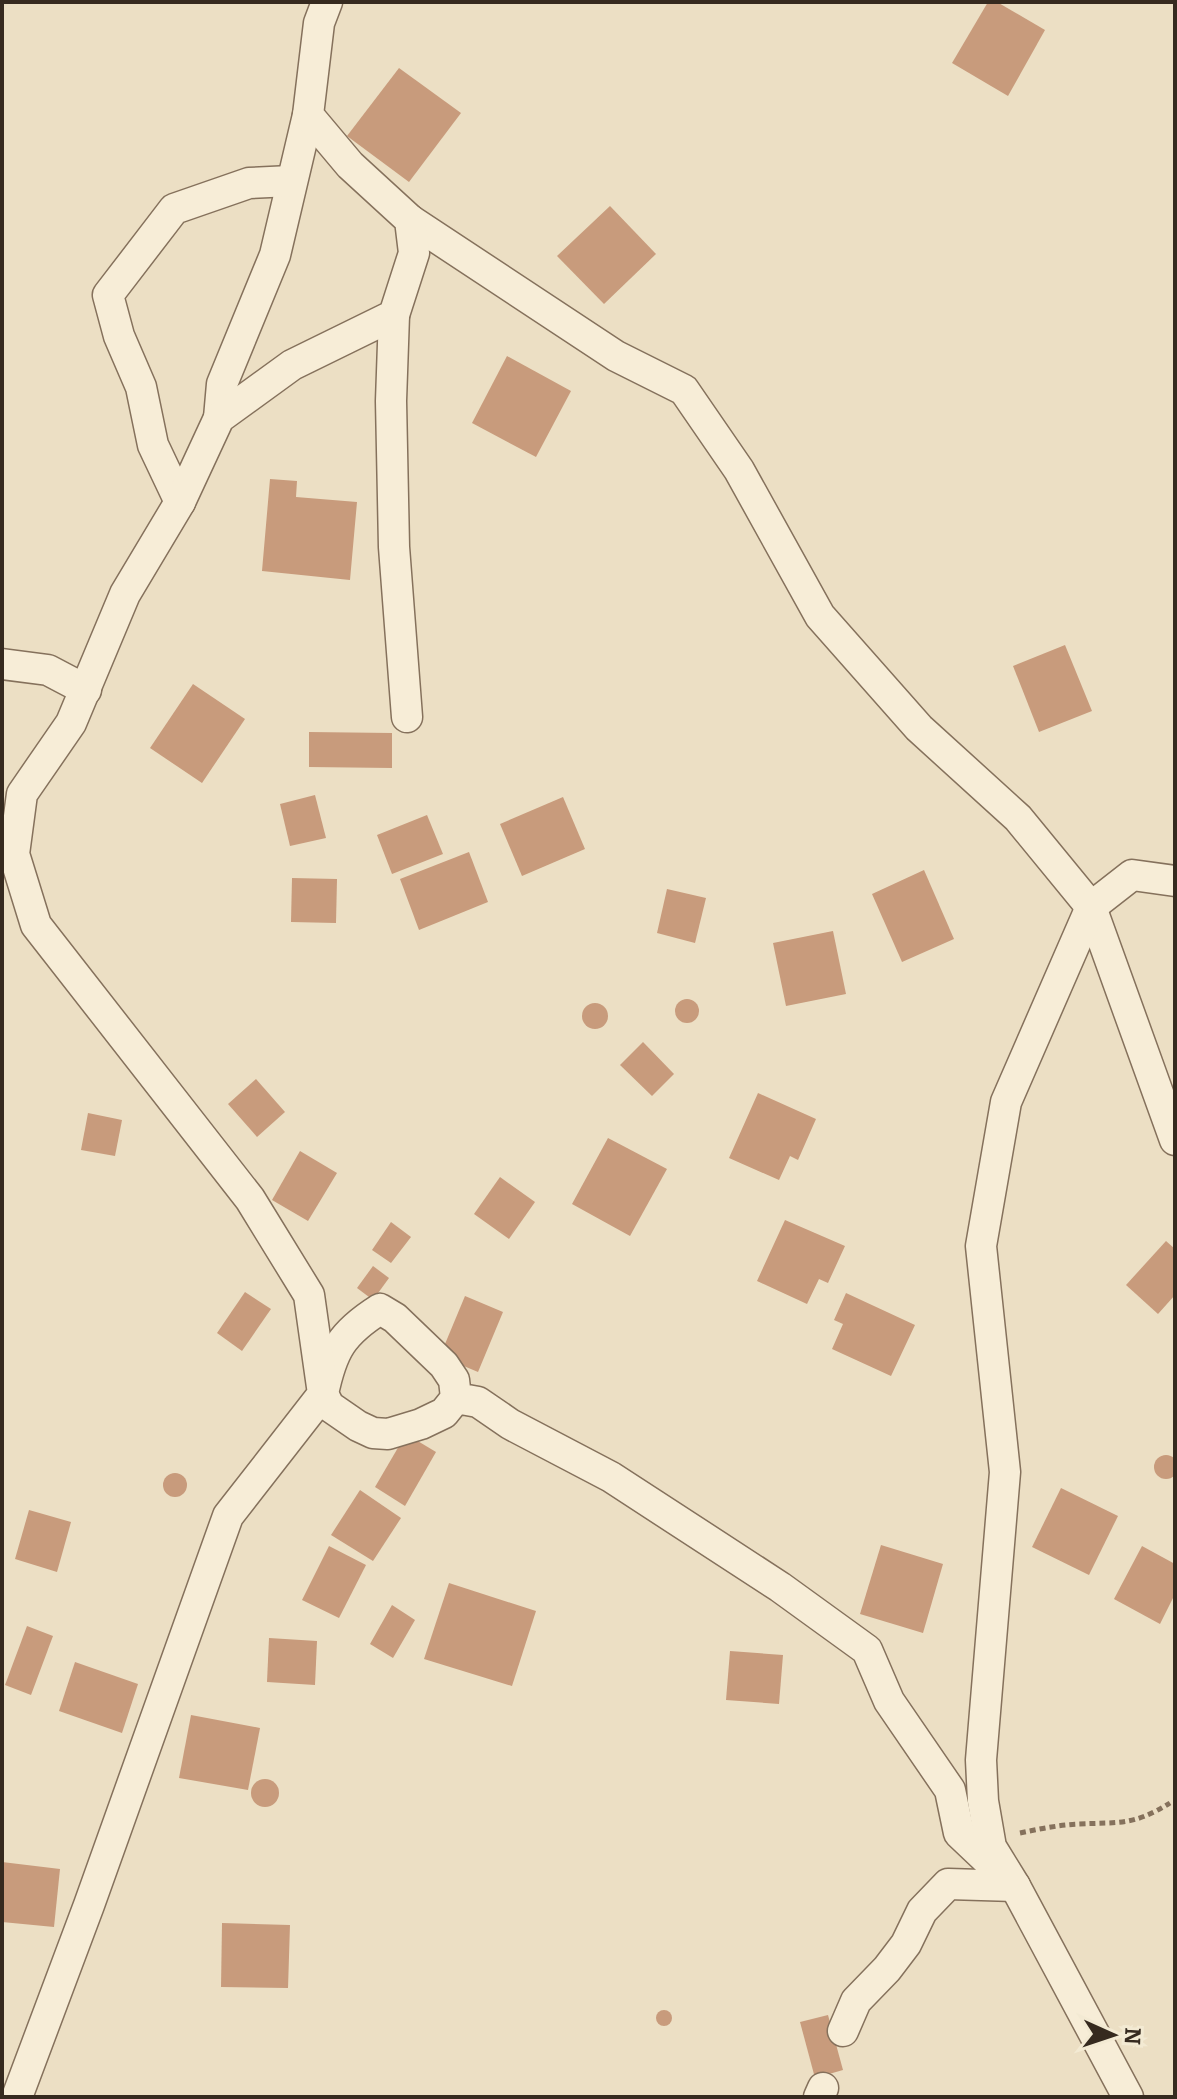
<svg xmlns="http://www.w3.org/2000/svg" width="1177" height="2099" font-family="Bitter,serif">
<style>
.building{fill:#c89b7c}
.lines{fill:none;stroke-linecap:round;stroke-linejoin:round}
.minor-casing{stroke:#85715c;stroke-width:33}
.path{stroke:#85715c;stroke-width:5;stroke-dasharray:6 4;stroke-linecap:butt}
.minor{stroke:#f7edd7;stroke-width:30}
</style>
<rect width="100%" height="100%" fill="#ecdfc4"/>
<g class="building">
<polygon points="988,2 997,2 1045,30 1008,96 952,63"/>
<polygon points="399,68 461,113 409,182 347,136"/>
<polygon points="610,206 656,254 604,304 557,256"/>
<polygon points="507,356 571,391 536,457 472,423"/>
<polygon points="270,479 297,481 296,497 357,502 350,580 262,571"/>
<polygon points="1065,645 1092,711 1039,732 1013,666"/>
<polygon points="193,684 245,719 202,783 150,748"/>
<polygon points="309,732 392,733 392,768 309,767"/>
<polygon points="315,795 326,838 290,846 280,804"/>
<polygon points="563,797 585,849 522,876 500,824"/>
<polygon points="427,815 443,854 392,874 377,835"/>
<polygon points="469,852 488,902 419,930 400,879"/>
<polygon points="924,870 954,939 902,962 872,894"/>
<polygon points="292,878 337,879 336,923 291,922"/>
<polygon points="667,889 706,898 695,943 657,933"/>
<polygon points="833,931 846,994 786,1006 773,943"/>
<circle cx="687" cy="1011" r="12"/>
<circle cx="595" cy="1016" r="13"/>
<polygon points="643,1042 674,1074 652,1096 620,1065"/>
<polygon points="256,1079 285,1112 257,1137 228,1104"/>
<polygon points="758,1093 816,1119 798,1160 790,1156 779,1180 729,1158"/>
<polygon points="88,1113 122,1120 115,1156 81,1150"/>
<polygon points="608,1138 667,1169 630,1236 572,1204"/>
<polygon points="300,1151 337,1173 308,1221 272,1200"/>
<polygon points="500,1177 535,1202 509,1239 474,1214"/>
<polygon points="785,1220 845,1246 828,1283 819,1279 807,1304 757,1281"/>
<polygon points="391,1222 411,1237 391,1263 372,1250"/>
<polygon points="1166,1241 1175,1249 1175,1295 1158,1314 1126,1285"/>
<polygon points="373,1266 389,1278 373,1300 357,1288"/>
<polygon points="245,1292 271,1309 242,1351 217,1333"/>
<polygon points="846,1293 915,1325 891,1376 832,1349 843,1324 834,1320"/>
<polygon points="465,1296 503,1312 478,1372 440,1356"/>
<polygon points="406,1434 436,1452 405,1506 375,1487"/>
<circle cx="1166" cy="1467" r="12"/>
<circle cx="175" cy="1485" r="12"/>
<polygon points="1061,1488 1118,1516 1089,1575 1032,1547"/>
<polygon points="360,1490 401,1518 373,1561 331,1535"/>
<polygon points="29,1510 71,1522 57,1572 15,1559"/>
<polygon points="881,1545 943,1564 923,1633 860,1614"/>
<polygon points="329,1546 366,1565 339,1618 302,1600"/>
<polygon points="1142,1546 1175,1564 1175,1594 1160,1624 1114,1599"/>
<polygon points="449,1583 536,1611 512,1686 424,1659"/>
<polygon points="392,1605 415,1620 393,1658 370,1644"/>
<polygon points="27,1626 53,1636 31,1695 5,1685"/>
<polygon points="269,1638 317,1641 315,1685 267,1682"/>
<polygon points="730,1651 783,1655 779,1704 726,1700"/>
<polygon points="75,1662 138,1684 122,1733 59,1711"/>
<polygon points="191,1715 260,1728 248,1790 179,1778"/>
<circle cx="265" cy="1793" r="14"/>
<polygon points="2,1862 60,1869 54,1927 2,1922"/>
<polygon points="222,1923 290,1925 288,1988 221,1987"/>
<circle cx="664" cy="2018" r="8"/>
<polygon points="828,2015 843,2070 815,2078 800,2022"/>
</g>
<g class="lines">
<defs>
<g id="minor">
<polyline points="410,220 616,356 684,390 739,470 820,616 919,728 1018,818 1091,907 1175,1140"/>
<polyline points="394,315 391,401 394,547 407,717"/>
<polyline points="219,418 222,384 275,255 308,115"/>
<polyline points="180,502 153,445 141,387 119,336 108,295 174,209 249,183 291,181"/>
<polyline points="2,664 48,670 86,690"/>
<path d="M456,1398L454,1380L444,1365L395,1318L380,1309C342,1333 332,1350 323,1394L329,1406L358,1426L373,1433L388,1434L421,1424L444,1413L456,1398L478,1402L510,1424L611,1477L780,1587L867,1650L889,1701L950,1790L959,1833L998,1870"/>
<polyline points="843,2031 856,2001 887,1969 906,1944 922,1911 948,1884 1015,1886"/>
<polyline points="17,2097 89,1905 228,1516 323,1394 309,1295 250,1199 36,925 14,854 22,794 71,723 125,594 180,502 219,418 292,365 394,315 414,253 410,220 350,165 308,115 319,23 327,2"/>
<polyline points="819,2097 823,2088"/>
<polyline points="1128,2097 1015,1886 991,1847 983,1801 981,1760 1005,1472 981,1246 1006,1102 1091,907 1132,875 1175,881"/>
</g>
</defs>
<use href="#minor" class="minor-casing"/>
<path class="path" d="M1020,1833C1039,1829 1059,1825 1078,1824C1119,1822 1133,1826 1170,1803"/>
<use href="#minor" class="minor"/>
</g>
<rect width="1177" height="2099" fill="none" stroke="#362a1f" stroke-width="8"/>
<g transform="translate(1113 2035) rotate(93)" stroke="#f3ead3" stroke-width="6" paint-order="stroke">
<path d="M0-6L14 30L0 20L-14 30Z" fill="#362a1f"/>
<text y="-12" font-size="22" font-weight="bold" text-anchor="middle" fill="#362a1f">N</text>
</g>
</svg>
